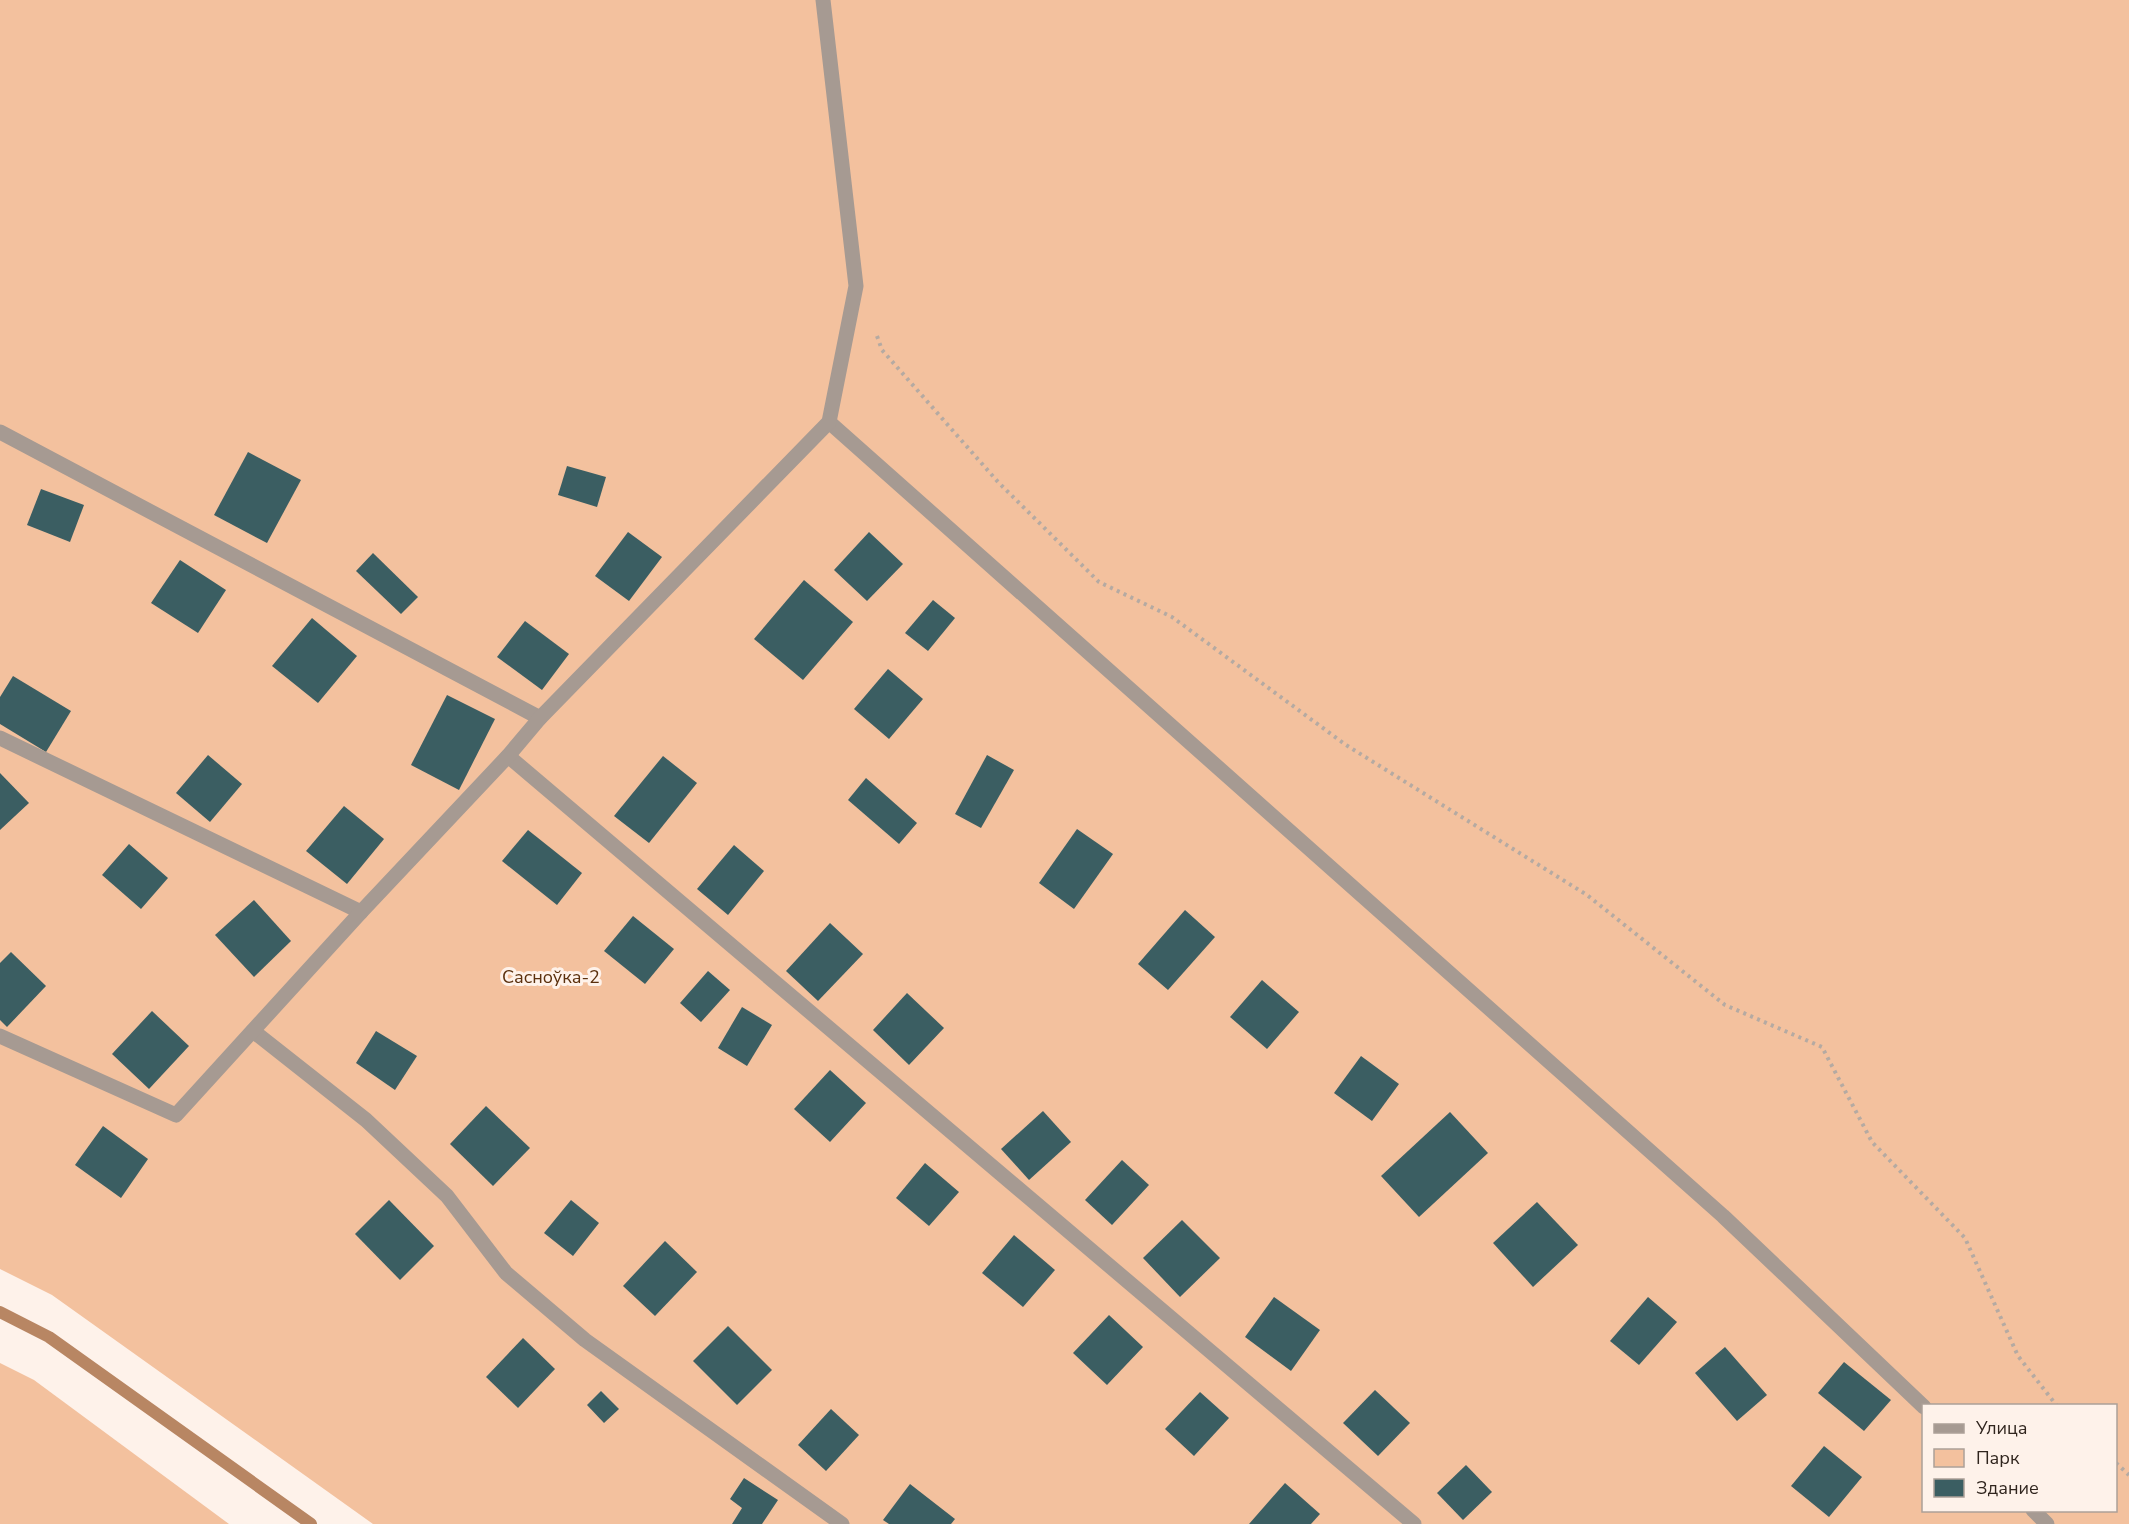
<svg xmlns="http://www.w3.org/2000/svg" width="2129" height="1524" font-family="'Nunito Sans',sans-serif">
<style>
.green{fill:#f3c19e;fill-rule:evenodd}
.lines{fill:none;stroke-linecap:round;stroke-linejoin:round}
.stream{stroke:#b88663;stroke-width:12}
.building{fill:#3b5e62}
.path{stroke:#b5aaa2;stroke-width:4;stroke-dasharray:3 4.5;stroke-linecap:butt}
.minor{stroke:#a69a92;stroke-width:15}
.labels{text-anchor:middle;stroke-width:6;stroke-linejoin:round;paint-order:stroke}
.park-label{font-size:18px;fill:#5b300d;stroke:#fef2ea}
</style>
<rect width="100%" height="100%" fill="#fef2ea"/>
<g class="green">
<path d="M0,0H2129V1524H373L52,1295L0,1269ZM1924,1406H2116V1510H1924Z"/>
<polygon points="0,1363 34,1380 229,1524 0,1524"/>
</g>
<g class="lines">
<polyline class="stream" points="0,1312 49,1337 311,1524"/>
</g>
<g class="building">
<polygon points="248,452 301,480 267,543 214,515"/>
<polygon points="567,466 606,477 597,507 558,495"/>
<polygon points="41,489 84,505 70,542 27,525"/>
<polygon points="628,532 662,557 629,601 595,576"/>
<polygon points="869,532 903,564 867,601 834,570"/>
<polygon points="373,553 418,597 401,614 356,571"/>
<polygon points="180,560 226,590 198,633 151,603"/>
<polygon points="804,580 853,622 803,680 754,639"/>
<polygon points="933,600 955,618 928,651 905,633"/>
<polygon points="312,618 357,656 318,703 272,666"/>
<polygon points="525,621 569,654 542,690 497,657"/>
<polygon points="888,669 923,699 889,739 854,709"/>
<polygon points="13,676 71,711 46,752 0,724 0,697"/>
<polygon points="447,695 495,719 459,790 411,765"/>
<polygon points="208,755 242,784 210,822 176,793"/>
<polygon points="987,755 1014,770 981,828 955,814"/>
<polygon points="663,756 697,783 649,843 614,816"/>
<polygon points="0,773 29,803 0,830"/>
<polygon points="866,778 917,823 899,844 848,800"/>
<polygon points="344,806 384,839 347,884 306,851"/>
<polygon points="1077,829 1113,854 1074,909 1039,883"/>
<polygon points="528,830 582,873 557,905 502,861"/>
<polygon points="129,844 168,878 141,909 102,875"/>
<polygon points="734,845 764,871 728,915 697,889"/>
<polygon points="254,900 291,941 254,977 215,935"/>
<polygon points="1185,910 1215,937 1168,990 1138,964"/>
<polygon points="633,916 674,949 645,984 604,951"/>
<polygon points="830,923 863,954 818,1001 786,971"/>
<polygon points="11,952 46,986 7,1027 0,1020 0,963"/>
<polygon points="708,971 730,990 701,1022 680,1003"/>
<polygon points="1262,980 1299,1012 1267,1049 1230,1017"/>
<polygon points="907,993 944,1028 909,1065 873,1030"/>
<polygon points="742,1007 772,1025 747,1066 718,1048"/>
<polygon points="152,1011 189,1046 149,1089 112,1054"/>
<polygon points="376,1031 417,1056 395,1090 356,1063"/>
<polygon points="1361,1056 1399,1084 1372,1121 1334,1093"/>
<polygon points="830,1070 866,1103 830,1142 794,1109"/>
<polygon points="486,1106 530,1148 493,1186 450,1144"/>
<polygon points="1043,1111 1071,1142 1029,1180 1001,1149"/>
<polygon points="1450,1112 1488,1153 1419,1217 1381,1176"/>
<polygon points="103,1126 148,1159 121,1198 75,1165"/>
<polygon points="1122,1160 1149,1185 1112,1225 1085,1200"/>
<polygon points="925,1163 959,1192 929,1226 896,1198"/>
<polygon points="389,1200 434,1246 400,1280 355,1234"/>
<polygon points="571,1200 599,1223 573,1256 544,1233"/>
<polygon points="1537,1202 1578,1245 1533,1287 1493,1243"/>
<polygon points="1182,1220 1220,1258 1180,1297 1143,1258"/>
<polygon points="1014,1235 1055,1270 1023,1307 982,1273"/>
<polygon points="665,1241 697,1272 655,1316 623,1286"/>
<polygon points="1274,1297 1320,1330 1291,1371 1245,1337"/>
<polygon points="1648,1297 1677,1322 1639,1365 1610,1341"/>
<polygon points="1109,1315 1143,1347 1107,1385 1073,1353"/>
<polygon points="728,1326 772,1370 737,1405 693,1361"/>
<polygon points="523,1338 555,1369 518,1408 486,1377"/>
<polygon points="1725,1347 1767,1395 1737,1421 1695,1373"/>
<polygon points="1844,1362 1891,1400 1864,1431 1818,1393"/>
<polygon points="1375,1390 1410,1423 1378,1456 1343,1423"/>
<polygon points="601,1391 619,1409 604,1423 587,1405"/>
<polygon points="1200,1392 1229,1418 1194,1456 1165,1429"/>
<polygon points="831,1409 859,1435 826,1471 798,1445"/>
<polygon points="1824,1446 1862,1477 1829,1517 1791,1486"/>
<polygon points="1466,1465 1492,1492 1463,1520 1437,1493"/>
<polygon points="744,1478 778,1500 762,1524 732,1524 742,1508 730,1499"/>
<polygon points="1285,1483 1320,1514 1311,1524 1249,1524"/>
<polygon points="910,1484 955,1519 951,1524 889,1524 883,1520"/>
</g>
<g class="lines">
<g class="path">
<polyline points="877,336 882,350 998,482 1099,582 1172,617 1346,745 1587,895 1725,1005 1822,1047 1872,1142 1965,1238 2018,1356 2057,1406"/>
<polyline points="2116,1463 2129,1475"/>
</g>
<g class="minor">
<polyline points="829,422 1723,1216 1924,1407"/>
<polyline points="0,432 540,718"/>
<polyline points="0,738 361,912"/>
<polyline points="508,756 1414,1524"/>
<polyline points="253,1031 366,1120 447,1196 506,1273 585,1340 842,1524"/>
<polyline points="0,1036 176,1115 361,912 508,756 540,718 829,422 856,286 823,0"/>
<polyline points="2033,1510 2047,1524"/>
</g>
</g>
<g class="labels">
<g class="park-label">
<text x="551" y="983">Сасноўка-2</text>
</g>
</g>
<rect x="1922" y="1404" width="195" height="108" fill="#fef2ea" stroke="#aca098" stroke-width="1.5"/>
<rect x="1934" y="1424" width="30" height="9" fill="#a69a92" stroke="#aca098" stroke-width="1.5"/>
<text x="1976" y="1434" font-size="18" fill="#30251e">Улица</text>
<rect x="1934" y="1449" width="30" height="18" fill="#f3c19e" stroke="#aca098" stroke-width="1.5"/>
<text x="1976" y="1464" font-size="18" fill="#30251e">Парк</text>
<rect x="1934" y="1479" width="30" height="18" fill="#3b5e62" stroke="#aca098" stroke-width="1.5"/>
<text x="1976" y="1494" font-size="18" fill="#30251e">Здание</text>
</svg>
